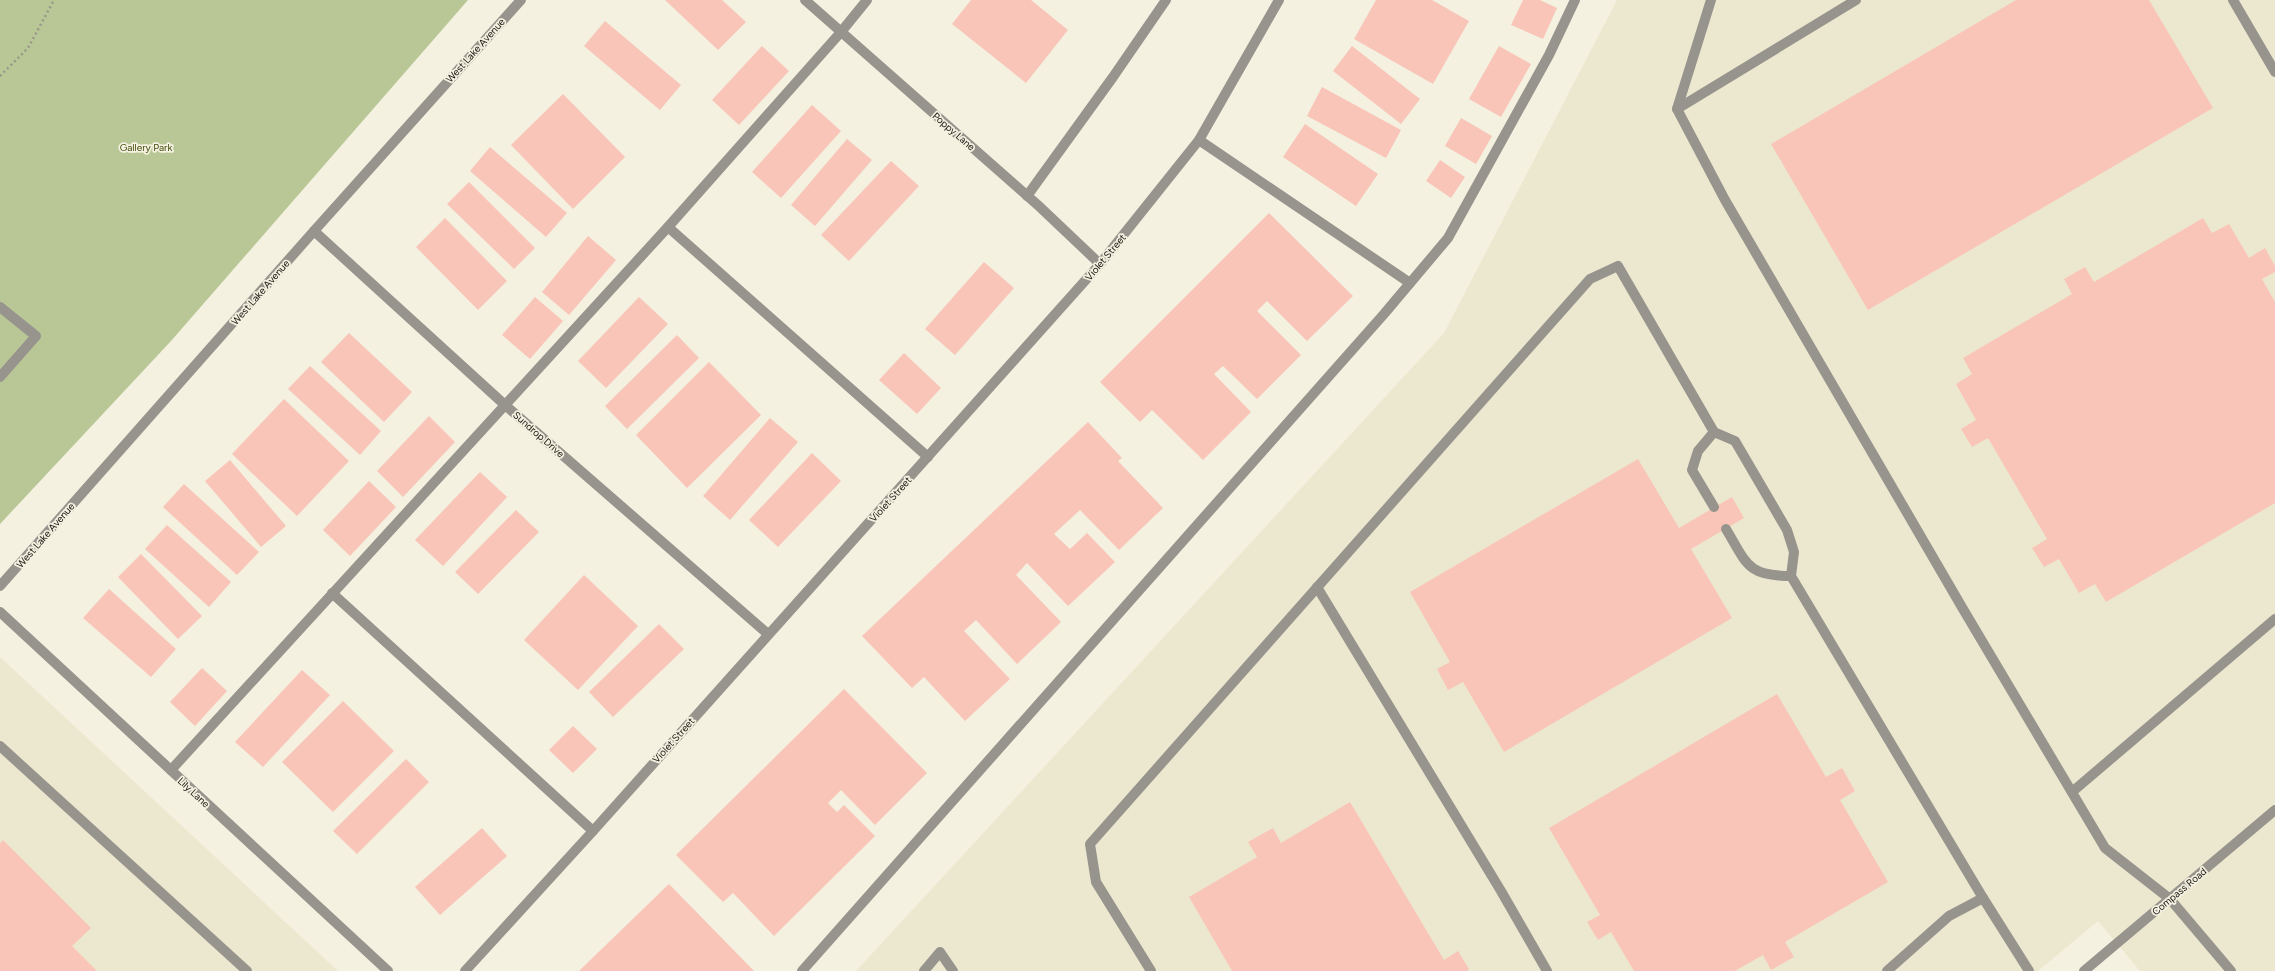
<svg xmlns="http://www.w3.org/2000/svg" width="2275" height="971" font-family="Figtree,sans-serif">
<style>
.built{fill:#ece8cf}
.green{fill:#b9c796}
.building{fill:#f9c5b8}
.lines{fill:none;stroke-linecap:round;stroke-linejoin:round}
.path{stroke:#99978a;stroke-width:2.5;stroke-dasharray:2 3;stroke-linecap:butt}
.service{stroke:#97948d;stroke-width:10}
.minor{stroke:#97948d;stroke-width:10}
.tertiary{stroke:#97948d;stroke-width:10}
.labels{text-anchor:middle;stroke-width:3.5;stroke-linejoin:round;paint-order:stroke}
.street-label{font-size:10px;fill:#191812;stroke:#f4f1e0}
.park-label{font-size:10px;fill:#3d4a07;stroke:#f4f1e0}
</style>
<rect width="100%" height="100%" fill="#f4f1e0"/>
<g class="built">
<polygon points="1617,0 2275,0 2275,971 2140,971 2098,921 2038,971 856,971 1444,333"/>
<polygon points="0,657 338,971 0,971"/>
</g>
<polygon class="green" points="0,0 468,0 171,341 0,524"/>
<g class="building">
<polygon points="665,0 722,0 746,22 718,50"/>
<polygon points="971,0 1031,0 1068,30 1026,83 952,24"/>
<polygon points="1376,0 1432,0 1469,21 1433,84 1354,39"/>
<polygon points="1523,0 1540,0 1557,8 1543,39 1511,25"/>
<polygon points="2016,0 2149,0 2213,108 1868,310 1771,144"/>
<polygon points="605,21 681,85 660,110 584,46"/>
<polygon points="762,46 789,71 739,125 712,100"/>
<polygon points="1352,46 1420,99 1401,124 1333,71"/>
<polygon points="1499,46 1531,64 1501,117 1469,99"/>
<polygon points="1322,87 1401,130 1386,158 1307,116"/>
<polygon points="563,94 625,157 573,209 511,145"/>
<polygon points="812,105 841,131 781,198 752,172"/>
<polygon points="1461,118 1492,136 1476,164 1445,146"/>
<polygon points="1305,124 1378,174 1356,206 1283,157"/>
<polygon points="847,139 872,160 815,226 791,205"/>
<polygon points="490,147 567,213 546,237 470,171"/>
<polygon points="1440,160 1465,177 1451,198 1426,181"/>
<polygon points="891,161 919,186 849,261 821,235"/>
<polygon points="469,182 535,248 514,269 447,204"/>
<polygon points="1269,213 1353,296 1307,341 1267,301 1257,311 1301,355 1257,399 1223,366 1214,374 1251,412 1203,460 1152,410 1140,422 1100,382"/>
<polygon points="445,218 507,281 478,310 416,247"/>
<polygon points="2203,218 2212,233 2229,224 2249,258 2265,248 2275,266 2275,272 2262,279 2275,302 2275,503 2106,602 2095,584 2079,593 2059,559 2044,567 2032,548 2047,539 1988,438 1972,447 1961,429 1976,420 1956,384 1972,374 1963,358 2072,294 2064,279 2085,267 2094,282"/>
<polygon points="588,236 616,260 569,315 542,292"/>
<polygon points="984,262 1014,288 955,355 925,329"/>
<polygon points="535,297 563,321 530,359 502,335"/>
<polygon points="639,297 668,324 606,388 578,361"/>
<polygon points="349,333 412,392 384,422 321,362"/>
<polygon points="677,335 699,358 627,429 605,406"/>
<polygon points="904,353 941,388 917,414 879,380"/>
<polygon points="709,362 761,415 687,488 636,435"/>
<polygon points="310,366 381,431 360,455 288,389"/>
<polygon points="284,399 349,461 297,516 232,454"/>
<polygon points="429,416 455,442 403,497 377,471"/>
<polygon points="770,418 798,442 730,520 703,496"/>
<polygon points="1088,422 1122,458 1118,461 1163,508 1119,550 1080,510 1054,534 1070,549 1087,533 1115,562 1068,606 1027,563 1016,575 1061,622 1017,664 976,620 964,631 1010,679 965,721 924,677 912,688 862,636"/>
<polygon points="812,453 841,481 778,547 749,520"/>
<polygon points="1638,459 1679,528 1732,497 1744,518 1691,549 1732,618 1504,752 1463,682 1448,690 1437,669 1450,662 1410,592"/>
<polygon points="230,460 286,526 261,547 205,481"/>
<polygon points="480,472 507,497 443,566 415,540"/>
<polygon points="369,481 396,507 350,556 323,530"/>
<polygon points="184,484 259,552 237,575 163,507"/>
<polygon points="516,510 539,532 478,594 455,572"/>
<polygon points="167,525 231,582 209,607 145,549"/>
<polygon points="141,554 202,616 178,639 118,577"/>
<polygon points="584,575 638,626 578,690 524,640"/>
<polygon points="109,589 176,649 151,677 83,618"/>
<polygon points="659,624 684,649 613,717 589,692"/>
<polygon points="202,668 227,691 195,726 170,702"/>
<polygon points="302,670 330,695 263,767 235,742"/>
<polygon points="844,689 927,773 875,825 841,790 828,803 837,812 844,805 875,836 774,936 733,893 723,902 676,855"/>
<polygon points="1777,694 1826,777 1842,768 1855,791 1840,800 1888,882 1785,942 1794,957 1771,970 1763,955 1735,971 1634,971 1611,932 1598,940 1587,922 1600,915 1549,828"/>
<polygon points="343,701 394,751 333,812 282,762"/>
<polygon points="573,726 597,749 573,773 549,750"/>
<polygon points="406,759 429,782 357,854 333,831"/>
<polygon points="1350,802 1444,960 1458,951 1469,969 1467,971 1232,971 1189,897 1257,857 1248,842 1273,828 1281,843"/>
<polygon points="482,828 507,856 440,915 415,887"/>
<polygon points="3,840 91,928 72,946 97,971 0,971 0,843"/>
<polygon points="669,884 754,971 579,971"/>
</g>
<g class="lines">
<polyline class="path" points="0,76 28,48 54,0"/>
<g class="service">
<polyline points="1856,0 1677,109 1725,200 1963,609 2105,848 2170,899 2231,971"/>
<polyline points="2233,0 2275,72"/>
<polyline points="1677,109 1711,0"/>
<polyline points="1199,140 1410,283"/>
<polyline points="668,227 928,457"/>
<polyline points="0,307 36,336 0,377"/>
<polyline points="1714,507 1692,470 1698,451 1714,432"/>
<path d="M1726,529C1747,564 1747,576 1791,576"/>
<polyline points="1317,587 1501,891 1547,971"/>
<polyline points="332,593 593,831"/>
<polyline points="0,746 247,971"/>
<polyline points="171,770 668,227 841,32 867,0"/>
<polyline points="2072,792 2275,619"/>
<polyline points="802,971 1384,314 1448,238 1549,55 1575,0"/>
<polyline points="924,971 940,952 953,971"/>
<polyline points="1151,971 1096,882 1090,844 1590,279 1618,266 1714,432 1735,441 1787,530 1794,552 1791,576 1983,898 2029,971"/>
<polyline points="1887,971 1949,916 1983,898"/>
</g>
<g class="minor">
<polyline points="805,0 1040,207 1100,264"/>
<polyline points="1027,196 1113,77 1166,0"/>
<polyline points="314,231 505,405 768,634"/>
<polyline points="0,612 388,971"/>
<polyline points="465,971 593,831 1100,264 1199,140 1279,0"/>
</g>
<g class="tertiary">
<polyline points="0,586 314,231 521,0"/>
<polyline points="2084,971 2275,810"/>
</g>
</g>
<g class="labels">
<g class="street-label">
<text transform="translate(475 50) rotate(-48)" y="4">West Lake Avenue</text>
<text transform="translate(954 131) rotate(41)" y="4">Poppy Lane</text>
<text transform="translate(1105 257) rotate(-50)" y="4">Violet Street</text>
<text transform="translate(260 292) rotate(-49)" y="4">West Lake Avenue</text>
<text transform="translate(539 434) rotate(41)" y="4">Sundrop Drive</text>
<text transform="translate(890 499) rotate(-48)" y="4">Violet Street</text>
<text transform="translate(45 535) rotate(-49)" y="4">West Lake Avenue</text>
<text transform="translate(673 740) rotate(-48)" y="4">Violet Street</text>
<text transform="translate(194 792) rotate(43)" y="4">Lily Lane</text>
<text transform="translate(2179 891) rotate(-40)" y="4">Compass Road</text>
</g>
<g class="park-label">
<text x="146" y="151">Gallery Park</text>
</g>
</g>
</svg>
